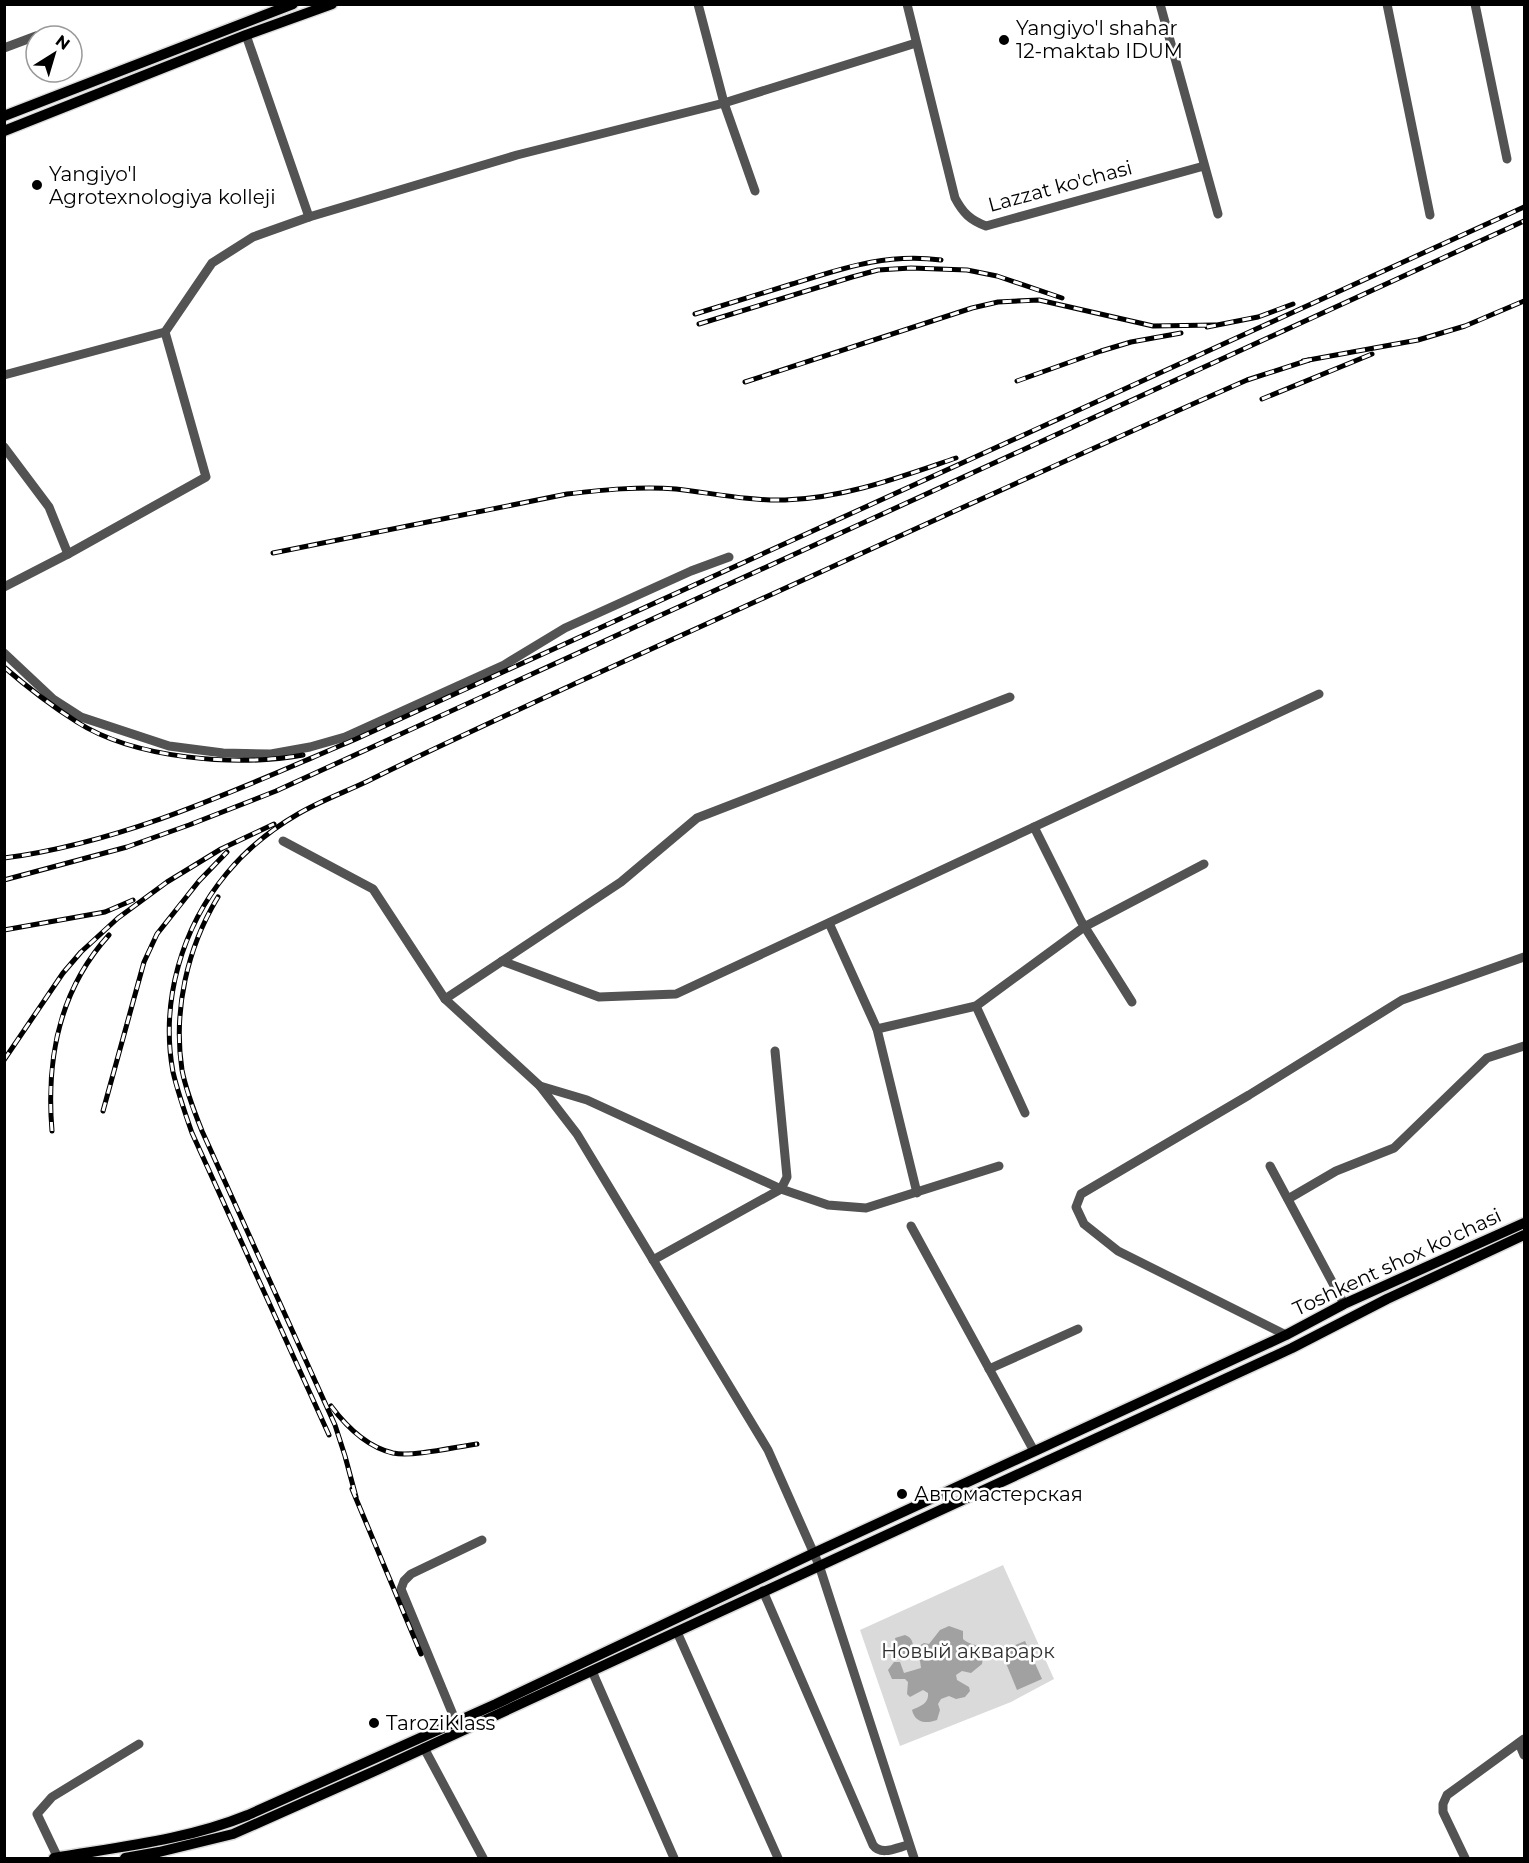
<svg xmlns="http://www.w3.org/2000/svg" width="1529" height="1863" font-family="Montserrat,sans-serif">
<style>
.green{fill:#dadada}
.water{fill:#a1a1a1}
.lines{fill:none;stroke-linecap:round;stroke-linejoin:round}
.major-casing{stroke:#dbdbdb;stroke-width:13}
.minor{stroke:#535353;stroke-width:9}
.major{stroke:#000;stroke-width:10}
.rail-casing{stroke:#000;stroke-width:5}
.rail{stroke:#fff;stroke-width:3;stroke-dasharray:9;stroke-linecap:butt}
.poi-dot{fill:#000;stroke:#fff;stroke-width:2}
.labels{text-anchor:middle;stroke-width:5;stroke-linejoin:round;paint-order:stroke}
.poi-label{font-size:20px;fill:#000;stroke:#fff;text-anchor:start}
.street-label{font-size:20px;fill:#000;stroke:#fff}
.park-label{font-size:20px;fill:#313131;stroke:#fff}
</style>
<rect width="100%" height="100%" fill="#fff"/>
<polygon class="green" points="1003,1565 1054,1679 1011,1702 900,1746 860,1630"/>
<g class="water">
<path d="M949,1626L963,1631V1639C974,1649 987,1640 982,1664L971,1673L962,1671L956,1675L957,1680L969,1687L970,1691L965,1697L956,1699L949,1696L941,1699L938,1704L940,1710L937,1720C926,1724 915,1723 912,1710C920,1706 929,1704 928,1693L923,1690L910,1697L907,1694L908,1682L905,1679H892L888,1670L894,1662H900L904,1673L921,1668L920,1661L913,1654H909L906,1658L899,1656L895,1638L905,1635C913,1638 912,1642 914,1649L924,1643L929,1644L940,1630Z"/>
<polygon points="1025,1641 1042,1679 1017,1690 1001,1651"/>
</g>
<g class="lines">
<defs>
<g id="major">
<polyline points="4,116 293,4"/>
<polyline points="4,131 246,35 332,4"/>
<path d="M54,1858C119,1847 187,1840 248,1815L496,1704L814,1553L1286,1335L1344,1304L1524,1223"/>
<polyline points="125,1858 159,1852 233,1834 377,1770 1292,1348 1387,1299 1524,1235"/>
</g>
</defs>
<use href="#major" class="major-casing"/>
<g class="minor">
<polyline points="698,4 724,103 755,191"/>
<path d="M907,4L955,198C963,213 970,220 986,226L1204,166"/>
<polyline points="1160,4 1218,214"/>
<polyline points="1387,4 1430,215"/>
<polyline points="1475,4 1507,159"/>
<polyline points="246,35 309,217"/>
<polyline points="37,36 50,31"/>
<polyline points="4,48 36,36"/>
<polyline points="4,375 165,332 212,263 253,237 309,217 517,155 724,103 916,43"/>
<polyline points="4,447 49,507 68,554"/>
<polyline points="4,587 68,554 206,477 165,332"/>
<polyline points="4,653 53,699 81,717 169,746 223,753 271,754 310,747 345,737 504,665 565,628 691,571 729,557"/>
<polyline points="1034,827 1081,921 1132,1002"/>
<polyline points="283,841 373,889 445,999 540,1086 577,1134 768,1450 819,1565 914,1858"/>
<polyline points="829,923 877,1029 917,1193"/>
<polyline points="502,961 599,997 676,994 1319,694"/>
<polyline points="445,999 621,882 697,818 1010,697"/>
<polyline points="976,1006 1025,1113"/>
<polyline points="877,1029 976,1006 1084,927 1204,864"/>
<polyline points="540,1086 587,1100 781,1189 828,1205 866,1208 999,1166"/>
<polyline points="1270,1166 1344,1304"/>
<polyline points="1288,1199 1336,1171 1394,1148 1487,1058 1524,1046"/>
<polyline points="911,1226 1034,1451"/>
<polyline points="653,1260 781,1189 787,1177 775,1051"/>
<polyline points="1286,1335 1118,1251 1084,1224 1076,1207 1081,1194 1249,1095 1402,1000 1524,957"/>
<polyline points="989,1369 1078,1329"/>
<path d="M763,1591L873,1845C881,1856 896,1848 908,1845"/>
<polyline points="677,1632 778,1858"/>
<polyline points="592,1671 674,1858"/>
<polyline points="456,1722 401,1589 404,1581 411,1574 482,1540"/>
<polyline points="1519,1743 1524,1755"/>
<polyline points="424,1748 483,1858"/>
<polyline points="58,1858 37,1814 52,1797 139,1744"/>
<polyline points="1465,1858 1443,1812 1443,1804 1447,1795 1524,1739"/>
</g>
<use href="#major" class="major"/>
<defs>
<g id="rail">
<path d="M695,314C727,304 759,294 792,284C844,268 885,253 941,260"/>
<polyline points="699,324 852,277 878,270 911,268 967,270 997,276 1062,298"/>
<polyline points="1207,327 1258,317 1293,304"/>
<polyline points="1303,361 1418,340 1465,326 1524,301"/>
<polyline points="1017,381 1101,351 1131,342 1181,333"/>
<polyline points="745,382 972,308 998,302 1039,300 1153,326 1215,325"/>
<polyline points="1262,399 1372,354"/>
<path d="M273,553L567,494C603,490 640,486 676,489C712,493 749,501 785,500C845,498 900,477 956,458"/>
<path d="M4,667C27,687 52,706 77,722C135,759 237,767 303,755"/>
<path d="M4,858C127,842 242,787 356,739L1524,207"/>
<polyline points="4,880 127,847 189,825 276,791 1524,221"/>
<path d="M218,897C187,948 173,1011 182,1070C186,1091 194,1111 202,1131L335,1425L345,1456L356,1497"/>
<polyline points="4,930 105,912 133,900"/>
<polyline points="4,1060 63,973 81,952 118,918 167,882 221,849 274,824"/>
<polyline points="103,1111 144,962 157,934 199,881 227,852"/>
<path d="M52,1131C46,1059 59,990 109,935"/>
<path d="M331,1406C346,1426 367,1447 393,1453C413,1457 455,1447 477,1444"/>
<path d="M329,1435L192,1133C185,1113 178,1093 173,1072C160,1001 182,927 227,873C246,850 272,829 298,814C320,801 345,792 368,781C436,747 505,716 574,684C798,583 1022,479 1247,380L1309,360"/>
<polyline points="352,1489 421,1654"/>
</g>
</defs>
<use href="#rail" class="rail-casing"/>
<use href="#rail" class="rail"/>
</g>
<g class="poi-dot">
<circle cx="1004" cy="40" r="6"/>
<circle cx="37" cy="185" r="6"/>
<circle cx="902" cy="1494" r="6"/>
<circle cx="374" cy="1723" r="6"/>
</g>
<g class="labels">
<g class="poi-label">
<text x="1016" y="35">Yangiyo'l shahar<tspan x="1016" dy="23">12-maktab IDUM</tspan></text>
<text x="49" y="181">Yangiyo'l<tspan x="49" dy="23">Agrotexnologiya kolleji</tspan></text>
<text x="914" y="1501">Автомастерская</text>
<text x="386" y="1730">TaroziKlass</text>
</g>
<g class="street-label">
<text transform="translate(1060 186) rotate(-15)" y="7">Lazzat ko'chasi</text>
<text transform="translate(1397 1262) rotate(-25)" y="7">Toshkent shox ko'chasi</text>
</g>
<g class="park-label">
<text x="968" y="1658">Новый акварарк</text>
</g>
</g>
<rect width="1529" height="1863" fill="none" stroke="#000000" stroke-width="12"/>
<g transform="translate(54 54) rotate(37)"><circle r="28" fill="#ffffff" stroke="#999999" stroke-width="1.5"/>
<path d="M0-4.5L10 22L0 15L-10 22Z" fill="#000000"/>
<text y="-9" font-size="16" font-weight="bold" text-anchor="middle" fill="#000000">N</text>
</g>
</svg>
